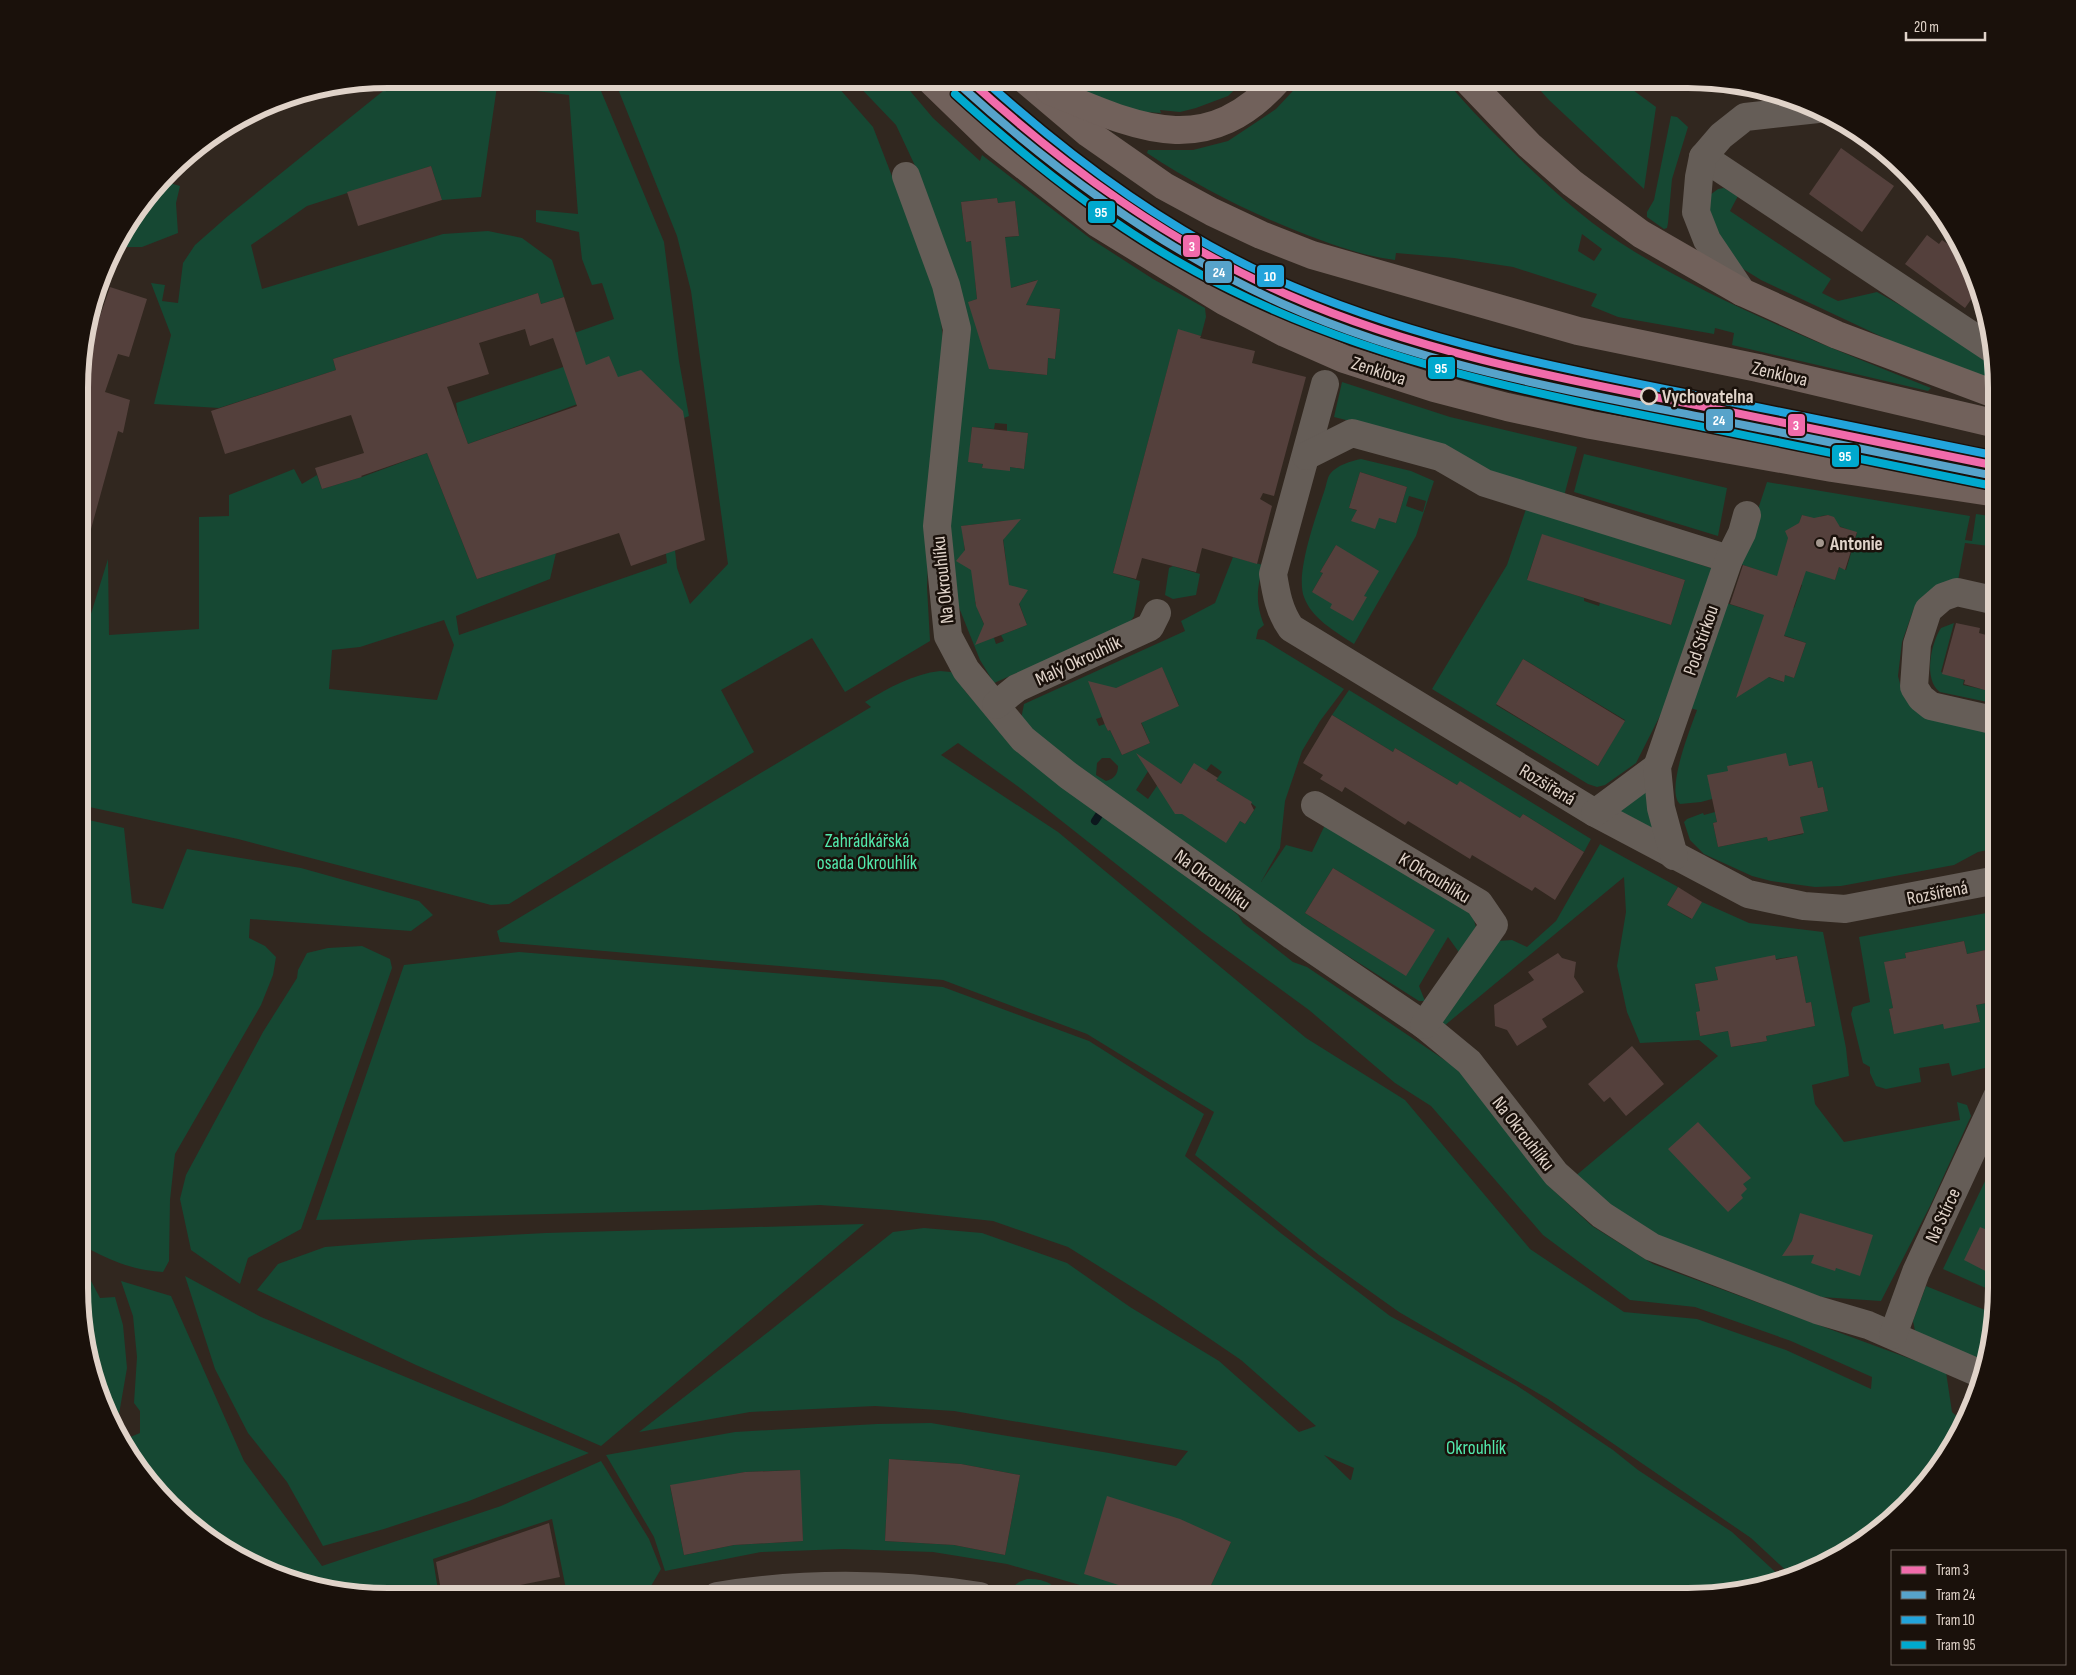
<svg xmlns="http://www.w3.org/2000/svg" width="2076" height="1675" font-family="'Sofia Sans Condensed',sans-serif">
<style>
.green{fill:#164833;fill-rule:evenodd}
.lines{fill:none;stroke-linecap:round;stroke-linejoin:round}
.stream{stroke:#0c181d;stroke-width:8}
.building{fill:#54403c;fill-rule:evenodd}
.minor{stroke:#655d57;stroke-width:28}
.major{stroke:#71615b;stroke-width:28}
.tram-1-casing{stroke:#1a110b;stroke-width:11}
.tram-2-casing{stroke:#1a110b;stroke-width:11}
.tram-3-casing{stroke:#1a110b;stroke-width:11}
.tram-4-casing{stroke:#1a110b;stroke-width:11}
.tram-1{stroke:#f16bab;stroke-width:8}
.tram-2{stroke:#57a3ca;stroke-width:8}
.tram-3{stroke:#22a4dc;stroke-width:8}
.tram-4{stroke:#00a9ce;stroke-width:8}
.stop-dot{fill:#1a110b;stroke:#e0d3c9;stroke-width:2.5}
.poi-dot{fill:#a3978e;stroke:#1a110b;stroke-width:2}
.labels{text-anchor:middle;stroke-width:5;stroke-linejoin:round;paint-order:stroke}
.street-label{font-size:19px;fill:#e0d3c9;stroke:#1a110b}
.stop-label{font-size:19px;font-weight:bold;fill:#e0d3c9;stroke:#1a110b;text-anchor:start}
.poi-label{font-size:19px;font-weight:bold;fill:#e0d3c9;stroke:#1a110b;text-anchor:start}
.park-label{font-size:19px;fill:#53eaad;stroke:#1a110b}
.rim{fill:none;stroke:#e0d3c9;stroke-width:6}
.line-badge{stroke:#1a110b;stroke-width:2}
.badge-label{font-size:14px;text-anchor:middle;font-weight:bold;fill:#fff}
</style>
<rect width="100%" height="100%" fill="#31271f"/>
<g class="green">
<path d="M398,79H596L664,242L679,361L689,416L661,427L677,568L690,604L728,564L691,291L677,236L614,79H831L873,127L939,298L943,341L931,490L927,587L930,641L845,692L812,638L721,690L754,752L509,904L491,905L238,839L80,805L81,646L108,559L109,635L199,629V517L229,516V495L294,469L302,484L317,475L322,489L362,477L427,453L477,579L556,553L550,579L456,616L459,635L667,563L646,379L468,444L458,417L456,403L581,361L560,338L614,319L602,283L592,285L582,259L579,232L536,222V210L578,214L569,95L497,86L481,197L442,200L431,166L307,206L251,245L262,289L443,234L488,231L522,238L552,260L564,297L541,304L538,293L333,359L336,370L219,408L154,404L171,335L151,283L165,285L162,301L178,303L183,263L195,245L228,216ZM444,620L454,645L437,700L329,689L332,650L360,647Z"/>
<path d="M852,79H900L933,118L980,161L982,155L1091,239L1153,279L1205,308L1206,317L1201,336L1178,330L1113,573L1140,581L1134,616L1128,625L994,683L980,660L954,595L946,554L957,387L917,170L896,125ZM997,198L998,203L1015,202L1019,236L966,242L961,202ZM975,280L1011,288L1037,280L1026,305L1060,309L1055,359L1048,358L1047,375L1008,371L969,302L977,299ZM995,423L1007,424V431L1028,433L1024,469L1010,467V470L982,467L983,464L969,462L972,427L994,429ZM1003,521H1005L1010,528L1007,535L1003,538L1006,561L979,564L959,558L965,552L962,526ZM1015,587L1023,594V598L1019,603L1027,625L1001,635L1004,641L996,644L994,638L981,636L982,629L985,627L975,602Z"/>
<polygon points="1070,79 1246,79 1228,96 1196,108 1180,112 1160,110 1161,113 1132,111 1088,93"/>
<path d="M1304,79H1445C1463,102 1483,122 1504,143C1544,183 1587,223 1635,252C1728,308 1830,348 1931,388L1928,391L1732,345L1734,333L1715,328L1714,334L1618,317L1591,306L1597,294L1513,267L1454,258L1396,253L1395,260C1364,256 1336,246 1307,235C1250,213 1197,186 1147,153L1148,150H1193L1228,141L1276,109ZM1582,234L1602,249L1594,261L1578,251Z"/>
<polygon points="1530,79 1618,79 1656,107 1644,189 1549,100"/>
<polygon points="1671,116 1677,117 1688,127 1672,179 1668,223 1667,228 1664,229 1647,217 1647,212 1654,200"/>
<polygon points="163,181 180,186 176,203 178,233 142,247 116,247 120,233"/>
<polygon points="1724,188 1738,196 1730,211 1831,279 1822,293 1838,301 1877,292 1993,358 1997,382 1893,342 1761,280 1740,267 1710,230 1710,195 1718,189"/>
<polygon points="1342,382 1450,417 1577,447 1563,500 1350,421 1334,417"/>
<polygon points="1584,454 1727,488 1718,536 1574,492"/>
<path d="M1361,459L1411,471L1434,481L1416,536L1354,644C1335,631 1312,619 1304,597C1295,574 1316,516 1324,492C1326,487 1327,478 1330,474C1337,465 1351,461 1361,459ZM1360,472L1407,487L1396,523L1349,508ZM1409,496L1426,501L1423,512L1406,506ZM1336,545L1364,596L1366,597L1312,592L1323,573L1320,572Z"/>
<path d="M1767,482L1970,516L1965,540L1972,541L1976,514L1997,517V547L1965,543L1957,586L1944,587L1914,608L1902,642L1898,676L1903,695L1997,728V848L1978,852L1954,865L1841,886L1815,887L1771,881L1752,876L1704,854L1690,840L1684,822L1687,819L1703,813L1704,815L1715,812L1717,822L1713,823L1718,847L1767,837L1768,841L1803,834L1800,817L1828,811L1823,787L1818,788L1812,761L1789,766L1728,771L1712,799L1701,802L1680,804C1665,791 1691,727 1697,710L1690,708L1726,603L1751,611L1757,595L1794,608L1802,585L1740,564ZM1802,515L1817,520L1821,516L1829,515L1836,525L1857,533L1846,570L1839,567L1835,580L1788,538L1797,529ZM1780,634L1806,643L1794,678L1785,675L1783,682L1762,675Z"/>
<path d="M1526,509L1714,569L1672,692L1636,763L1605,785L1597,787L1588,784L1432,689L1507,565ZM1542,535L1613,557L1599,606L1584,601V598L1527,579ZM1648,568L1685,580L1671,625L1633,613ZM1523,659L1625,720L1598,766L1496,705Z"/>
<path d="M1233,557L1263,565C1257,589 1255,602 1264,625L1258,630L1256,639L1264,640L1344,689L1320,721L1302,751L1285,801L1280,848L1261,882L1286,845L1312,852L1324,827L1328,826L1467,910L1474,920L1477,931L1463,958L1448,937L1419,986L1425,1001H1419L1252,895L1255,891L1248,894L1049,750L1021,719L1024,704L1185,631L1181,621L1215,603ZM1162,668L1179,705L1139,717L1150,743L1122,755L1110,730L1108,731L1105,724L1099,726L1096,719L1102,717L1094,693L1099,686H1107L1112,690ZM1102,758H1110L1118,766C1118,774 1114,779 1106,781L1096,775L1097,763ZM1194,764L1206,771L1211,764L1222,772L1216,780L1245,798L1256,807L1245,824L1240,821L1181,813L1177,790ZM1152,765L1165,774L1148,799L1136,790ZM1333,868L1434,930L1378,958L1334,931L1335,929L1328,925L1327,927L1305,913Z"/>
<polygon points="1173,566 1200,574 1196,595 1173,599 1165,595 1169,568"/>
<path d="M1954,623L1941,672L1964,680L1963,685L1986,690L1988,686L1997,688V704L1940,692C1923,680 1931,643 1941,628Z"/>
<path d="M940,671L951,672L958,679L965,691L1011,741L1197,881L1238,915L1243,923L1293,962L1307,967L1461,1071L1551,1188L1592,1226L1653,1264L1946,1372L1952,1412L1963,1422L1920,1491L1860,1544L1807,1573L1792,1576L1751,1538L1548,1399L1399,1312L1319,1255L1195,1155L1214,1112L1087,1034L943,980L500,942L497,931L871,707L865,702C888,688 913,674 940,671ZM958,743L1020,788L1202,932L1309,1010L1395,1083L1431,1106L1543,1235L1630,1300L1695,1307L1791,1341L1872,1377L1871,1389L1786,1350L1697,1319L1624,1312L1530,1249L1405,1100L1306,1038L1058,832L941,755Z"/>
<polygon points="1349,690 1591,839 1584,852 1523,814 1520,818 1460,782 1457,785 1395,748 1393,752 1332,715"/>
<polygon points="1646,790 1653,827 1652,829 1621,812 1620,806"/>
<path d="M80,818L124,828L132,903L163,909L187,849L301,868L419,901L433,915L411,931L250,919L249,938L265,946L276,957L273,975L261,1005L175,1154L170,1200L169,1261L163,1272C131,1270 107,1259 80,1244V902L82,883L80,882Z"/>
<path d="M1600,844L1678,887L1667,905L1691,919L1702,902L1749,923L1823,932L1846,1048L1849,1076L1812,1085L1815,1104L1844,1142L1960,1120L1957,1102L1967,1105L1971,1116L1930,1206L1881,1301L1821,1297L1639,1228L1573,1178L1718,1056L1699,1040L1640,1043L1627,1012L1617,966L1626,912L1624,877L1444,1026L1441,1023L1498,941L1512,940L1527,947L1556,921ZM1797,956L1806,1003L1811,1002L1815,1026L1766,1036L1767,1041L1732,1047L1728,1031L1700,1036L1696,1013L1700,1011L1695,984L1718,980L1715,968Z"/>
<polygon points="1997,911 1997,976 1995,976 1990,949 1967,954 1964,941 1905,953 1906,958 1885,962 1893,1008 1889,1009 1894,1033 1943,1024 1980,1021 1976,1005 1997,1001 1997,1050 1989,1067 1952,1076 1949,1063 1919,1068 1921,1082 1886,1089 1876,1086 1870,1073 1870,1067 1863,1063 1851,1014 1853,1007 1870,1002 1859,937"/>
<polygon points="362,946 390,959 392,968 301,1229 248,1258 240,1284 191,1250 180,1199 186,1175 263,1032 297,978 298,970 307,953 328,948"/>
<path d="M519,952L943,987L1089,1041L1204,1114L1185,1156L1282,1234L1390,1316L1516,1385L1613,1450L1638,1470L1732,1532L1782,1578L1688,1596H1311L1306,1593L1303,1596H1206L1231,1542L1134,1589L1153,1596H1118L1007,1564L933,1552L843,1549L761,1552L665,1571L654,1537L606,1455L735,1432L877,1424L931,1423L1109,1453L1176,1466L1188,1451L954,1411L875,1406L750,1412L639,1432L772,1329L893,1232L924,1228L982,1233L1067,1263L1130,1307L1219,1361L1299,1432L1316,1426L1241,1360L1156,1302L1068,1247L993,1221L891,1210L820,1205L704,1210L316,1220L404,965ZM1324,1455L1354,1468L1351,1480H1350ZM889,1459L961,1464L1020,1475L1005,1555L954,1545L885,1541ZM799,1470L803,1541L734,1545L684,1555L670,1486L745,1472Z"/>
<polygon points="1997,1156 1997,1293 1943,1269"/>
<polygon points="864,1224 601,1446 416,1365 257,1290 278,1264 325,1247 413,1240 546,1233"/>
<polygon points="80,1260 100,1298 115,1297 123,1325 127,1368 118,1420 110,1423 79,1308"/>
<polygon points="185,1276 261,1317 589,1453 469,1501 384,1529 323,1546 287,1482 248,1433 215,1369"/>
<polygon points="121,1281 171,1296 244,1461 322,1566 501,1506 601,1461 649,1539 661,1569 651,1586 600,1596 531,1596 566,1589 552,1519 433,1559 439,1596 368,1596 269,1573 184,1519 123,1440 140,1433 140,1411 134,1403 137,1357 133,1316"/>
<polygon points="1926,1286 1995,1314 1984,1363 1915,1331 1913,1321"/>
<path d="M1027,1579C1043,1579 1053,1582 1061,1596H1034L1009,1590L1019,1582Z"/>
</g>
<g class="lines">
<polyline class="stream" points="1095,821 1103,809 1099,807"/>
</g>
<g class="building">
<polygon points="1841,148 1894,186 1862,232 1809,194"/>
<polygon points="431,166 442,200 358,226 347,192"/>
<polygon points="997,198 998,203 1015,201 1019,236 1005,237 1011,288 1038,280 1026,305 1060,309 1055,359 1048,358 1047,375 989,369 968,302 977,299 971,241 966,242 961,202"/>
<polygon points="1927,235 1939,244 1942,240 1968,258 1979,288 1965,308 1905,264"/>
<polygon points="110,287 147,299 129,357 118,354 105,392 130,400 123,433 118,431 88,540 81,539 81,347 92,317 99,319"/>
<path d="M538,293L541,304L564,297L586,365L609,356L618,377L641,370L683,411L705,540L631,566L619,533L477,579L427,453L361,476L362,477L322,489L315,468L364,453L351,415L225,454L211,411L336,370L333,359ZM525,329L530,346L553,338L577,406L468,444L447,387L489,374L479,343Z"/>
<polygon points="1178,329 1201,336 1200,338 1255,351 1252,363 1306,377 1274,496 1263,493 1260,499 1272,506 1257,564 1202,548 1196,572 1142,558 1136,579 1113,573"/>
<polygon points="972,427 1028,433 1024,469 1010,467 1010,471 982,468 983,464 968,462"/>
<polygon points="1360,472 1407,487 1396,523 1379,518 1375,529 1351,521 1357,510 1349,508"/>
<polygon points="1802,515 1814,518 1828,515 1834,517 1840,527 1857,532 1845,570 1839,567 1835,580 1806,571 1784,636 1806,643 1794,678 1785,675 1784,682 1769,677 1736,698 1764,615 1730,604 1743,565 1777,576 1788,538 1785,531 1799,523"/>
<polygon points="1021,519 1003,540 1009,585 1028,590 1019,604 1027,625 975,645 984,624 976,606 971,570 956,561 965,550 961,526"/>
<polygon points="1542,534 1685,580 1671,625 1527,580"/>
<polygon points="1336,545 1379,571 1364,596 1367,597 1353,621 1330,608 1332,604 1312,592 1323,573 1320,572"/>
<polygon points="1956,623 1980,628 1979,633 1997,638 1997,688 1989,686 1988,691 1964,684 1965,680 1942,674"/>
<polygon points="1523,659 1625,721 1598,766 1496,704"/>
<polygon points="1162,667 1179,706 1141,723 1150,743 1122,755 1110,730 1108,731 1105,725 1088,681 1116,688"/>
<polygon points="1332,715 1393,752 1395,748 1457,785 1460,781 1520,818 1523,814 1584,852 1555,900 1535,887 1532,891 1472,855 1470,859 1408,821 1405,825 1345,787 1342,792 1320,779 1323,775 1303,763"/>
<polygon points="1136,753 1181,784 1194,763 1218,778 1216,780 1252,802 1251,804 1254,810 1245,824 1240,821 1226,843 1182,814 1175,814"/>
<polygon points="1786,753 1789,766 1812,761 1818,788 1823,787 1828,811 1800,817 1804,833 1768,841 1767,837 1718,847 1713,823 1717,822 1707,775 1728,771 1727,766"/>
<polygon points="1333,868 1435,930 1406,976 1305,913"/>
<polygon points="1678,887 1702,902 1692,919 1667,905"/>
<polygon points="1964,941 1967,954 1990,949 1997,985 1997,1001 1976,1005 1980,1022 1944,1029 1943,1024 1894,1034 1889,1009 1893,1008 1884,962 1906,958 1905,953"/>
<polygon points="1558,953 1562,958 1576,962 1574,977 1584,992 1542,1019 1547,1027 1517,1046 1507,1030 1495,1026 1494,1005 1534,980 1528,972"/>
<polygon points="1775,955 1776,960 1797,956 1806,1003 1811,1002 1815,1026 1766,1036 1767,1041 1731,1047 1728,1031 1700,1036 1696,1012 1700,1011 1695,984 1718,980 1715,967"/>
<polygon points="1632,1046 1664,1084 1626,1116 1610,1097 1604,1102 1588,1084"/>
<polygon points="1698,1122 1751,1178 1743,1184 1747,1189 1741,1195 1743,1198 1728,1212 1668,1149"/>
<polygon points="1800,1213 1873,1235 1860,1276 1836,1268 1835,1271 1811,1263 1814,1255 1782,1256 1792,1241"/>
<polygon points="1980,1227 1997,1234 1997,1277 1964,1260"/>
<polygon points="889,1459 961,1464 1020,1475 1005,1555 954,1545 885,1541"/>
<polygon points="800,1470 803,1541 734,1545 684,1555 670,1485 745,1472"/>
<polygon points="1107,1496 1180,1519 1231,1542 1206,1596 1153,1596 1084,1574"/>
<polygon points="549,1523 560,1577 466,1596 442,1596 436,1562"/>
</g>
<g class="lines">
<g class="minor">
<polyline points="1703,157 1992,349"/>
<polyline points="906,176 946,285 957,329 937,526 948,636 966,670 1023,739 1069,776 1293,936 1424,1025 1469,1062 1556,1174 1602,1215 1652,1247 1817,1310 1868,1325 1981,1374"/>
<polyline points="1742,292 1707,240 1696,212 1699,177 1703,157 1721,136 1745,117 1818,109"/>
<path d="M1325,384L1273,574C1276,593 1279,611 1291,628L1595,813L1748,894L1804,906L1845,909L1997,880"/>
<polyline points="1306,456 1352,433 1440,457 1485,483 1729,559"/>
<polyline points="996,705 1017,688 1150,627 1157,613"/>
<polyline points="1997,721 1931,706 1921,698 1914,687 1917,644 1928,610 1943,597 1957,592 1997,601"/>
<polyline points="1315,805 1479,903 1494,925 1424,1025"/>
<polyline points="1595,813 1657,767"/>
<polyline points="1674,856 1661,808 1657,767 1729,559 1742,533 1747,515"/>
<polyline points="1893,1335 1916,1272 1997,1097"/>
<path d="M717,1596C804,1582 892,1583 980,1596"/>
</g>
<g class="major">
<polyline points="929,79 994,142 1097,223 1224,301 1285,333 1344,359 1434,388 1507,407 1591,425 1832,468 1997,493"/>
<polyline points="1024,79 1088,133 1164,186 1212,212 1261,235 1312,255 1578,331 1758,368 1997,424"/>
<polyline points="1466,79 1529,145 1572,183 1641,234 1742,292 1837,335 1997,395"/>
<path d="M1050,91C1137,127 1205,162 1279,79"/>
</g>
<defs>
<path id="tram-1" d="M968,79C1064,166 1168,242 1288,295C1422,354 1568,380 1711,408C1806,427 1901,447 1997,466"/>
<path id="tram-2" d="M961,86C1058,174 1163,250 1283,304C1417,364 1564,390 1707,418C1803,436 1899,457 1995,476"/>
<path id="tram-3" d="M983,79C1076,163 1178,238 1294,287C1429,344 1573,371 1715,399C1809,417 1903,437 1997,456"/>
<path id="tram-4" d="M955,94C1039,170 1129,240 1231,290C1382,365 1546,396 1709,428C1804,447 1898,467 1993,486"/>
</defs>
<use href="#tram-1" class="tram-1-casing"/>
<use href="#tram-2" class="tram-2-casing"/>
<use href="#tram-3" class="tram-3-casing"/>
<use href="#tram-4" class="tram-4-casing"/>
<use href="#tram-1" class="tram-1"/>
<use href="#tram-2" class="tram-2"/>
<use href="#tram-3" class="tram-3"/>
<use href="#tram-4" class="tram-4"/>
</g>
<circle class="stop-dot" cx="1649" cy="396" r="8"/>
<circle class="poi-dot" cx="1820" cy="543" r="5"/>
<g class="labels">
<g class="street-label">
<text transform="translate(1379 370) rotate(18)" y="7">Zenklova</text>
<text transform="translate(1780 373) rotate(13)" y="7">Zenklova</text>
<text transform="translate(942 580) rotate(-96)" y="7">Na Okrouhlíku</text>
<text transform="translate(1700 640) rotate(-71)" y="7">Pod Stírkou</text>
<text transform="translate(1078 660) rotate(-25)" y="7">Malý Okrouhlík</text>
<text transform="translate(1548 784) rotate(31)" y="7">Rozšířená</text>
<text transform="translate(1435 877) rotate(31)" y="7">K Okrouhlíku</text>
<text transform="translate(1213 879) rotate(36)" y="7">Na Okrouhlíku</text>
<text transform="translate(1937 892) rotate(-11)" y="7">Rozšířená</text>
<text transform="translate(1524 1133) rotate(52)" y="7">Na Okrouhlíku</text>
<text transform="translate(1942 1215) rotate(-65)" y="7">Na Stírce</text>
</g>
<g class="stop-label">
<text x="1662" y="403">Vychovatelna</text>
</g>
<g class="poi-label">
<text x="1830" y="550">Antonie</text>
</g>
<g class="park-label">
<text x="867" y="847">Zahrádkářská<tspan x="867" dy="22">osada Okrouhlík</tspan></text>
<text x="1476" y="1454">Okrouhlík</text>
</g>
</g>
<path d="M0 0H2076V1675H0ZM388 88H1688A300 300 0 0 1 1988 388V1288A300 300 0 0 1 1688 1588H388A300 300 0 0 1 88 1288V388A300 300 0 0 1 388 88Z" fill="#1a110b" fill-rule="evenodd"/>
<path class="rim" d="M388 88H1688A300 300 0 0 1 1988 388V1288A300 300 0 0 1 1688 1588H388A300 300 0 0 1 88 1288V388A300 300 0 0 1 388 88Z"/>
<g class="line-badge">
<rect x="1087" y="200" width="29" height="24" rx="5" fill="#00a9ce"/>
<rect x="1182" y="234" width="19" height="24" rx="5" fill="#f16bab"/>
<rect x="1204" y="260" width="29" height="24" rx="5" fill="#57a3ca"/>
<rect x="1256" y="264" width="29" height="24" rx="5" fill="#22a4dc"/>
<rect x="1427" y="356" width="29" height="24" rx="5" fill="#00a9ce"/>
<rect x="1705" y="408" width="29" height="24" rx="5" fill="#57a3ca"/>
<rect x="1787" y="413" width="19" height="24" rx="5" fill="#f16bab"/>
<rect x="1831" y="444" width="29" height="24" rx="5" fill="#00a9ce"/>
</g>
<g class="badge-label">
<text x="1101" y="217">95</text>
<text x="1192" y="251">3</text>
<text x="1219" y="277">24</text>
<text x="1270" y="281">10</text>
<text x="1441" y="373">95</text>
<text x="1719" y="425">24</text>
<text x="1796" y="430">3</text>
<text x="1845" y="461">95</text>
</g>
<rect x="1891" y="1550" width="175" height="115" fill="#1a110b" stroke="#695f57"/>
<rect x="1901" y="1566" width="25" height="8" fill="#f16bab" stroke="#695f57"/>
<text x="1936" y="1575" font-size="15" fill="#e0d3c9">Tram 3</text>
<rect x="1901" y="1591" width="25" height="8" fill="#57a3ca" stroke="#695f57"/>
<text x="1936" y="1600" font-size="15" fill="#e0d3c9">Tram 24</text>
<rect x="1901" y="1616" width="25" height="8" fill="#22a4dc" stroke="#695f57"/>
<text x="1936" y="1625" font-size="15" fill="#e0d3c9">Tram 10</text>
<rect x="1901" y="1641" width="25" height="8" fill="#00a9ce" stroke="#695f57"/>
<text x="1936" y="1650" font-size="15" fill="#e0d3c9">Tram 95</text>
<path d="M1906 32v8h79v-8" fill="none" stroke="#e0d3c9" stroke-width="2.5"/>
<text x="1914" y="32" font-size="15" fill="#e0d3c9" stroke="#1a110b" stroke-width="4" paint-order="stroke">20 m</text>
</svg>
